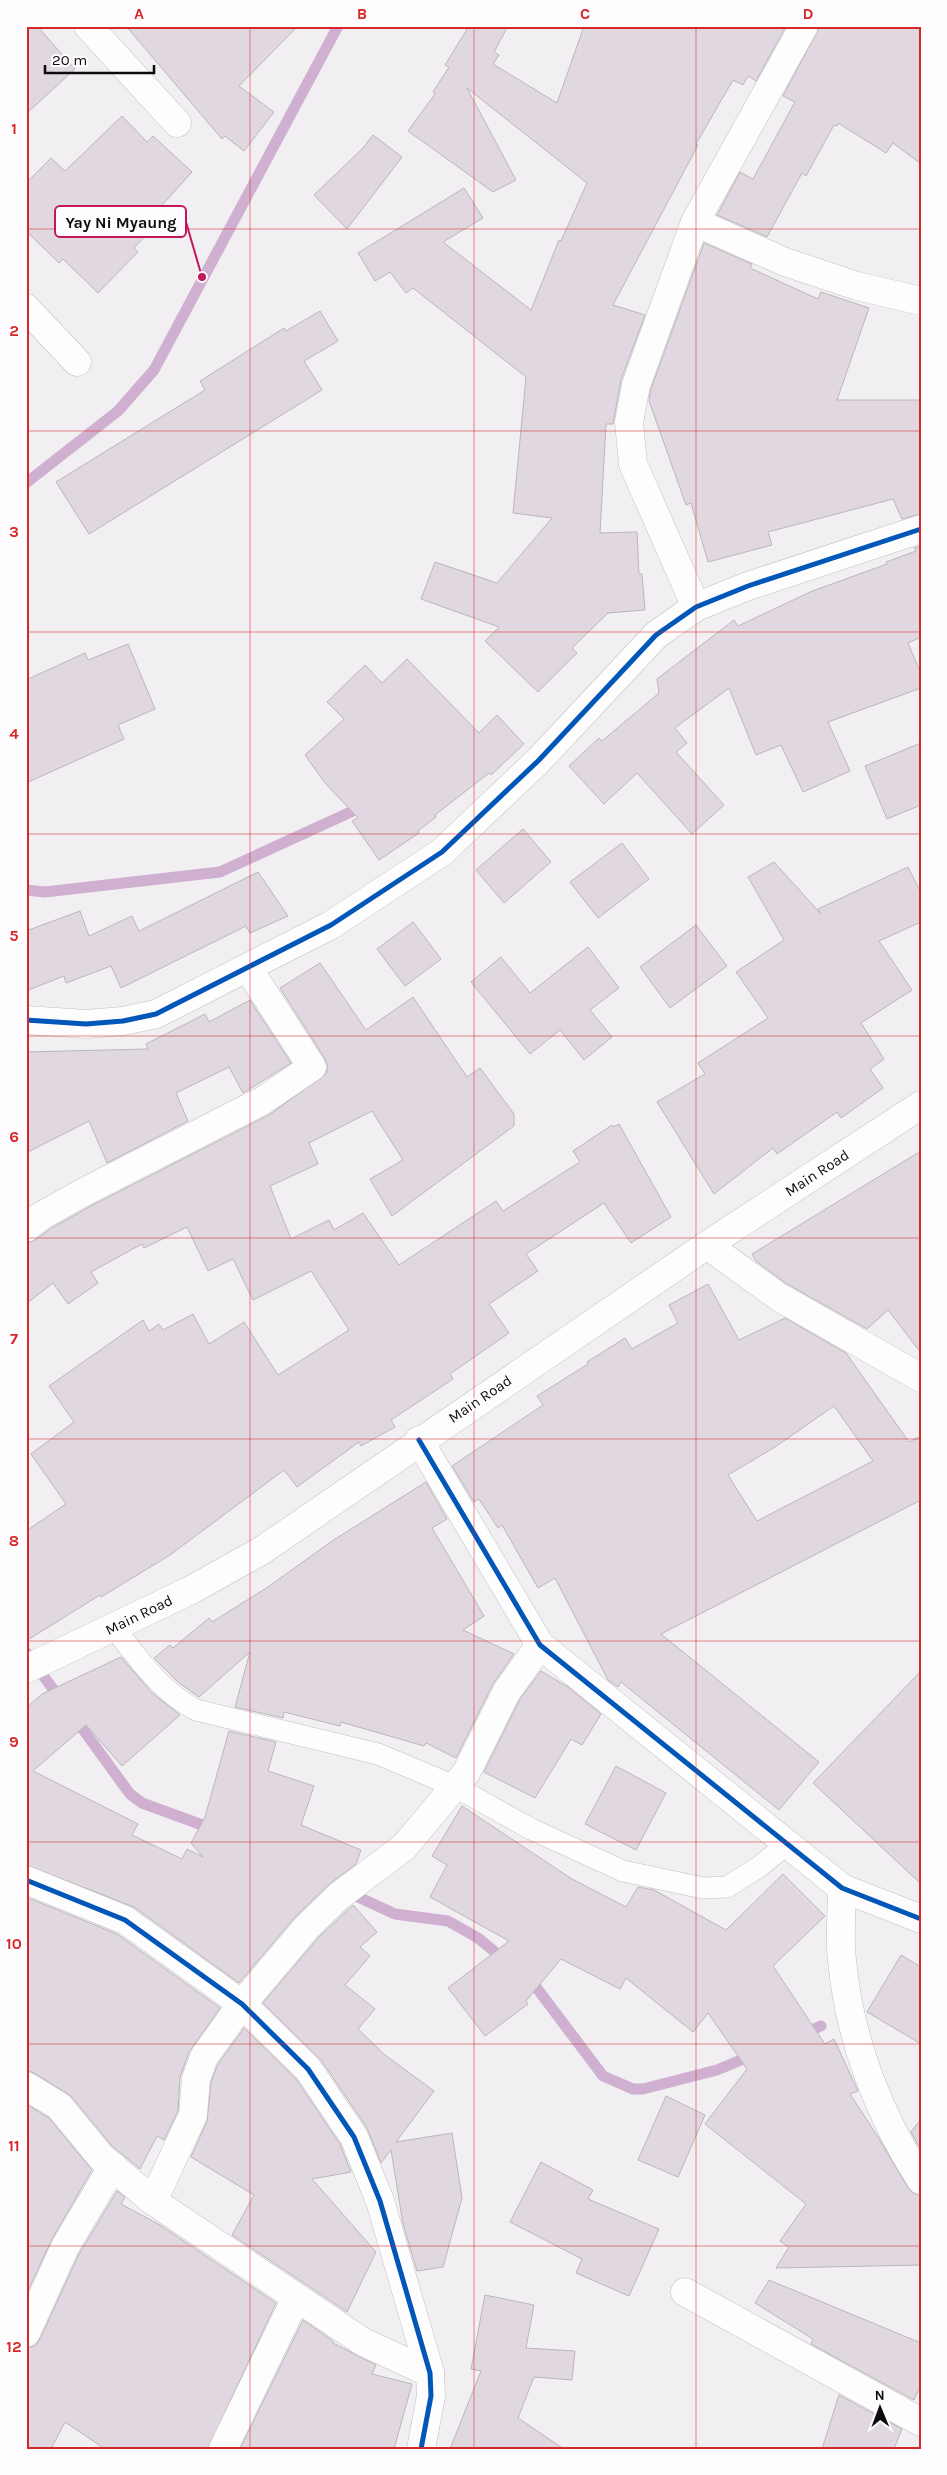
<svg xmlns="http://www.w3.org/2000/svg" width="947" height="2475" font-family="Karla,sans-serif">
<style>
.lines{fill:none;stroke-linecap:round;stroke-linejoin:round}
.stream{stroke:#cfb0d0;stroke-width:11}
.building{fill:#e1d7e1;stroke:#b9b7b9;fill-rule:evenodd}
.lane-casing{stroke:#c2c0c2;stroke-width:22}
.street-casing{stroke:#c2c0c2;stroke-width:29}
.primary-casing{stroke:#c2c0c2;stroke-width:29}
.lane{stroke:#fdfdfd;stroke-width:21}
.street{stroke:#fdfdfd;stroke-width:28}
.primary{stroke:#fdfdfd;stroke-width:28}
.cycleway-casing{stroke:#fffcff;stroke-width:8}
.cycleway{stroke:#0057b8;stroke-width:5}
.grid{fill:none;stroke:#d62828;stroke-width:1;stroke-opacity:0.55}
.labels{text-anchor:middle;stroke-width:4;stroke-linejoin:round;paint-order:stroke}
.street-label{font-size:15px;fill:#0d0b0d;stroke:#fffcff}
.leader{fill:none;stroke:#c2185b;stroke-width:2}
.callout-dot{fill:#c2185b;stroke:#fffcff;stroke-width:2}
.callout{fill:#fffcff;stroke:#c2185b;stroke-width:2}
.callout-label{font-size:16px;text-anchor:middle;font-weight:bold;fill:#0d0b0d}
.neatline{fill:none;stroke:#d62828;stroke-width:2}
.grid-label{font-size:16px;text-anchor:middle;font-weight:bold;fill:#d62828}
</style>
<rect width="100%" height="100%" fill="#f2eff2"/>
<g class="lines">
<g class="stream">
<polyline points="26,483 118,411 154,370 338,26"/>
<polyline points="26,890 45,892 220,872 366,805"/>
<polyline points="26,1652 61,1700"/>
<polyline points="74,1717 130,1794 142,1803 216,1830"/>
<polyline points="345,1891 395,1914 448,1921 478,1938 506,1961"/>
<polyline points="526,1978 533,1983 603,2076 633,2089 643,2089 717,2070 753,2055"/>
<polyline points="802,2034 821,2026"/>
</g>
</g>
<g class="building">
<polygon points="26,26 37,26 75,69 26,114"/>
<polygon points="126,26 298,26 239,86 274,112 244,151 225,136 222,139"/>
<polygon points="469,26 508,26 494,52 499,55 493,64 557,103 584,26 786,26 756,81 748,76 743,85 733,80 696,144 698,145 613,305 645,315 621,380 613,424 606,424 600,533 637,532 639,574 642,574 645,610 608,613 572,648 577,653 538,692 485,641 499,627 421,599 435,562 497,583 552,518 513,513 526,377 413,288 406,293 390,272 375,281 358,253 464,188 483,218 443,242 531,310 559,240 561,241 587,183 467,88 516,180 493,192 408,131 435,94 433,92 449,67 445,65"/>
<polygon points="820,26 921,26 921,164 893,143 886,153 838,123 837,126 834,125 806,176 802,173 767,237 717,215 740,172 753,179 795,102 783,96"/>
<polygon points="122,116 147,142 153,136 192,172 156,212 162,218 134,248 138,252 98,293 63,259 59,263 26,231 26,183 51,158 65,171"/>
<polygon points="373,135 402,157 347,229 314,195 363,148"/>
<polygon points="704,243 752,264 750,268 818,299 821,292 869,308 837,400 921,400 921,514 902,519 893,499 768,532 772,545 708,562 691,503 686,505 649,401 651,389"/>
<polygon points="320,311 338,341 304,361 322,390 89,534 56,482 205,390 200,381 284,328 286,331"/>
<polygon points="921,546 921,637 908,643 921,674 921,688 828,722 850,771 803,792 781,745 756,755 729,688 675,728 687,743 676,752 724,805 692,834 637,773 604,804 569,766 599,738 602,741 659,693 657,679 734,620 738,626 810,592 887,564 886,562 916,551 914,548"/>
<polygon points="128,644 155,709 118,725 124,739 26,783 26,680 85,653 88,660"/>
<polygon points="407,659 479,733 497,715 524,744 491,775 489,773 435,815 436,817 418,831 419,833 379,860 352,821 358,818 325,783 305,755 344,719 327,702 365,665 382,683"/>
<polygon points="921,743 921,805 887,819 865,766"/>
<polygon points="523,829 551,862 504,903 476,870"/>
<polygon points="622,843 649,879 598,918 570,882"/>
<polygon points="774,862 821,914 818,909 908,867 921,893 921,922 879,941 912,990 861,1023 884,1059 870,1069 883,1088 841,1118 837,1112 777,1154 773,1148 714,1194 657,1102 705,1074 698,1063 768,1018 736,972 784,940 748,877"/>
<polygon points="258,872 288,916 250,933 246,926 121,988 111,966 66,983 64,976 26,991 26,931 80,911 89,936 132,916 139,931"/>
<polygon points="413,922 441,959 405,986 377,949"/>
<polygon points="696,925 727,966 670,1008 640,967"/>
<polygon points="588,947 619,988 590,1010 612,1037 584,1060 560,1030 530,1054 471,982 501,957 530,993"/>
<polygon points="320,963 366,1030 413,997 467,1077 480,1068 514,1114 514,1126 392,1216 370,1179 403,1160 372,1111 309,1143 318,1164 270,1186 291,1239 329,1220 334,1230 363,1213 399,1265 496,1201 503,1211 580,1162 573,1151 612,1125 613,1127 619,1124 671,1217 631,1243 604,1203 526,1254 538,1271 489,1304 509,1333 450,1374 453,1379 391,1420 395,1427 361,1446 359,1442 297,1487 284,1470 170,1555 101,1597 100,1595 26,1641 26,1531 66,1504 31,1454 74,1422 49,1386 143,1320 149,1331 159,1324 163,1330 193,1314 209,1344 244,1322 278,1375 349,1330 311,1271 253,1300 233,1259 208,1271 187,1227 144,1248 142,1244 91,1272 98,1283 68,1304 53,1283 26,1304 26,1244 35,1240 50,1229 91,1206 269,1115 326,1074 328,1067 325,1059 280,988"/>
<polygon points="250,1000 291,1063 243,1093 229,1067 176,1093 188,1121 107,1163 89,1121 26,1153 26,1052 148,1049 146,1044 205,1014 209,1022"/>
<polygon points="921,1151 921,1353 888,1310 867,1329 787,1284 756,1261 752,1254"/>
<path d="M708,1284L739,1340L785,1318L846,1353L909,1442L921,1436V1500L661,1634L819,1762L779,1810L621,1682L618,1687L608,1680L555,1578L538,1588L502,1525L498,1528L479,1499L474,1502L452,1466L543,1405L537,1396L588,1364L587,1362L625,1338L632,1349L678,1323L669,1305ZM834,1406L873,1461L757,1521L728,1475L775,1447Z"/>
<polygon points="426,1482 447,1519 432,1528 484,1616 463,1630 514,1654 493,1684 456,1758 426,1743 424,1746 341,1722 340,1726 284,1712 283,1718 235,1707 250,1652 199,1697 179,1683 154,1658 170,1645 173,1648 209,1618 212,1622 268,1587 332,1541"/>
<polygon points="121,1657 151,1692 180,1715 122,1766 86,1725 33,1771 138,1824 132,1835 182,1859 187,1849 203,1857 191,1843 205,1817 229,1731 276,1742 268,1771 314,1786 301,1825 361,1850 356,1864 328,1885 296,1916 239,1983 134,1907 26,1865 26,1708 42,1694"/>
<polygon points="541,1671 568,1687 601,1714 582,1745 571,1739 535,1798 484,1772 520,1699"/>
<polygon points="921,1671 921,1884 813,1783"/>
<polygon points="616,1766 666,1793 636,1850 585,1824"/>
<polygon points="462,1806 572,1879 626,1907 638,1887 654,1890 726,1930 783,1874 825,1916 773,1966 825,2044 834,2039 858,2091 850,2094 878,2137 908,2188 913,2193 921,2196 921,2265 776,2268 789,2247 780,2241 806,2204 705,2124 747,2069 708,2013 693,2032 626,1978 620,1989 561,1959 526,2001 528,2004 485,2036 448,1988 509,1941 430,1897 447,1865 432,1856"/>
<polygon points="26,1897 117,1934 220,2008 189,2052 180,2077 178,2111 164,2140 157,2136 140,2169 112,2146 71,2096 34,2073 26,2070"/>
<polygon points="353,1905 377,1932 360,1947 370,1956 345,1985 375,2009 358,2029 385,2055 434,2091 396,2142 452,2133 462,2198 443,2267 417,2271 403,2224 391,2150 381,2163 367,2128 321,2060 263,2003 318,1938"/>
<polygon points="901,1955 921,1967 921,2044 867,2012"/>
<polygon points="244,2028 296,2079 340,2144 351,2172 312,2179 376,2252 347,2312 232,2235 254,2195 191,2157 207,2121 211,2082 218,2064"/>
<polygon points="666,2096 705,2115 678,2177 638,2160"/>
<polygon points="26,2104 49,2118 92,2170 52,2239 26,2295"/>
<polygon points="921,2119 921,2150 911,2132"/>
<polygon points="541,2162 593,2190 588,2199 659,2229 629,2296 576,2273 582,2259 510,2222"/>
<polygon points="117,2191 125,2197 121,2204 160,2225 276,2303 208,2449 105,2449 65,2422 51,2449 26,2449 26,2348 35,2346 40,2339 79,2254"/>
<polygon points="769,2280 921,2343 921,2384 914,2400 811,2344 813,2339 755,2303"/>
<polygon points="485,2295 534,2305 526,2348 575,2351 572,2380 534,2377 518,2418 564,2449 450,2449 481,2371 471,2369"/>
<polygon points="303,2320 333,2341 333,2343 376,2365 372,2374 412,2384 394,2449 240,2449"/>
<polygon points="839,2395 902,2429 894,2449 822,2449"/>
</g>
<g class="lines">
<defs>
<path id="lane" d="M113,1627C139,1659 159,1690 196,1710L378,1754L454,1786L531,1829L623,1871L703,1888L727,1887L759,1867L787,1844"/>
<g id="street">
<polyline points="88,26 177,123"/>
<polyline points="695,222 785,262 857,286 921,301"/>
<polyline points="26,308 77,362"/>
<polyline points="696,607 633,464 629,422 636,385 695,222 804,26"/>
<polyline points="26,1020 86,1024 123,1021 156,1014 331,925 442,852 539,760 656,635 696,607 748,586 921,529"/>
<polyline points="26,1228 41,1216 84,1192 262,1101 312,1067 248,968"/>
<polyline points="707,1245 779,1297 921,1378"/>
<polyline points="419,1440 540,1645 842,1888 921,1919"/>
<polyline points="26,1880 125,1920 242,2004 308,2069 354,2137 380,2201 430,2373 431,2396 421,2449"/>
<path d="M842,1888C842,1912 839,1937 842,1960C849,2038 879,2116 921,2180"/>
<polyline points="26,2086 59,2106 101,2157 153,2201 363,2342 430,2373"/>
<polyline points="153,2201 193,2115 196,2079 204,2057 242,2004 307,1927 339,1896 404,1847 466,1773 507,1691 540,1645"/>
<polyline points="685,2292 921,2422"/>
<polyline points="26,2333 65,2247 113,2166"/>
<polyline points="223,2449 296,2298"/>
</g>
<polyline id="primary" points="26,1669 191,1590 261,1551 707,1245 921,1105"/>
</defs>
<use href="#lane" class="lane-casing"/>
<use href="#street" class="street-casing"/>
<use href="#primary" class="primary-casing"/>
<use href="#lane" class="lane"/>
<use href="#street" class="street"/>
<use href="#primary" class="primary"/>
<defs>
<g id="cycleway">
<polyline points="26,1020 86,1024 123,1021 156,1014 331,925 442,852 539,760 656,635 696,607 748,586 921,529"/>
<polyline points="419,1440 540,1645 842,1888 921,1919"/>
<polyline points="26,1880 125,1920 242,2004 308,2069 354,2137 380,2201 430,2373 431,2396 421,2449"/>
</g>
</defs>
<use href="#cycleway" class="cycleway-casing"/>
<use href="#cycleway" class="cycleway"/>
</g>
<path class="grid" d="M250,26V2449M474,26V2449M696,26V2449M26,229H921M26,431H921M26,632H921M26,834H921M26,1036H921M26,1238H921M26,1439H921M26,1641H921M26,1842H921M26,2044H921M26,2246H921"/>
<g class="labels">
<g class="street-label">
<text transform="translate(817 1173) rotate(-33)" y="5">Main Road</text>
<text transform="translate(480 1399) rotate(-34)" y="5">Main Road</text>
<text transform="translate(139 1615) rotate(-26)" y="5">Main Road</text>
</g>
</g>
<path class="leader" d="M202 277L186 222"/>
<circle class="callout-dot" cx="202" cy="277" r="5"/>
<rect class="callout" x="55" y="206" width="131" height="31" rx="5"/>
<g class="callout-label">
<text x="121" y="228">Yay Ni Myaung</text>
</g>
<rect width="947" height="2475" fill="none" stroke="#fffcff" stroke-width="55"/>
<g transform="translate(880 2408) rotate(359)" stroke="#fffcff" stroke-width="4" paint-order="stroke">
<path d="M0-4L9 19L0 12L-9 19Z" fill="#0d0b0d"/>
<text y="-8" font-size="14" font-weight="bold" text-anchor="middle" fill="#0d0b0d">N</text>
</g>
<path d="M45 65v8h109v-8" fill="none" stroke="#0d0b0d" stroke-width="2.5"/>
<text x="52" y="65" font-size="15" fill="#0d0b0d" stroke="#fffcff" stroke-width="4" paint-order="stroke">20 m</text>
<rect x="28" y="28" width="892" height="2420" class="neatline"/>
<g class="grid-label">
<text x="139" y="19">A</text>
<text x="362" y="19">B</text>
<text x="585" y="19">C</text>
<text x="808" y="19">D</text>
<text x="14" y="134">1</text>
<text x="14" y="336">2</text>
<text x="14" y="537">3</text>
<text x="14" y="739">4</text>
<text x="14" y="941">5</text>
<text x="14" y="1142">6</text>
<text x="14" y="1344">7</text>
<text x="14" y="1546">8</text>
<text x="14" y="1747">9</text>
<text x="14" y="1949">10</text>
<text x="14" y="2151">11</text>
<text x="14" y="2352">12</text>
</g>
</svg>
